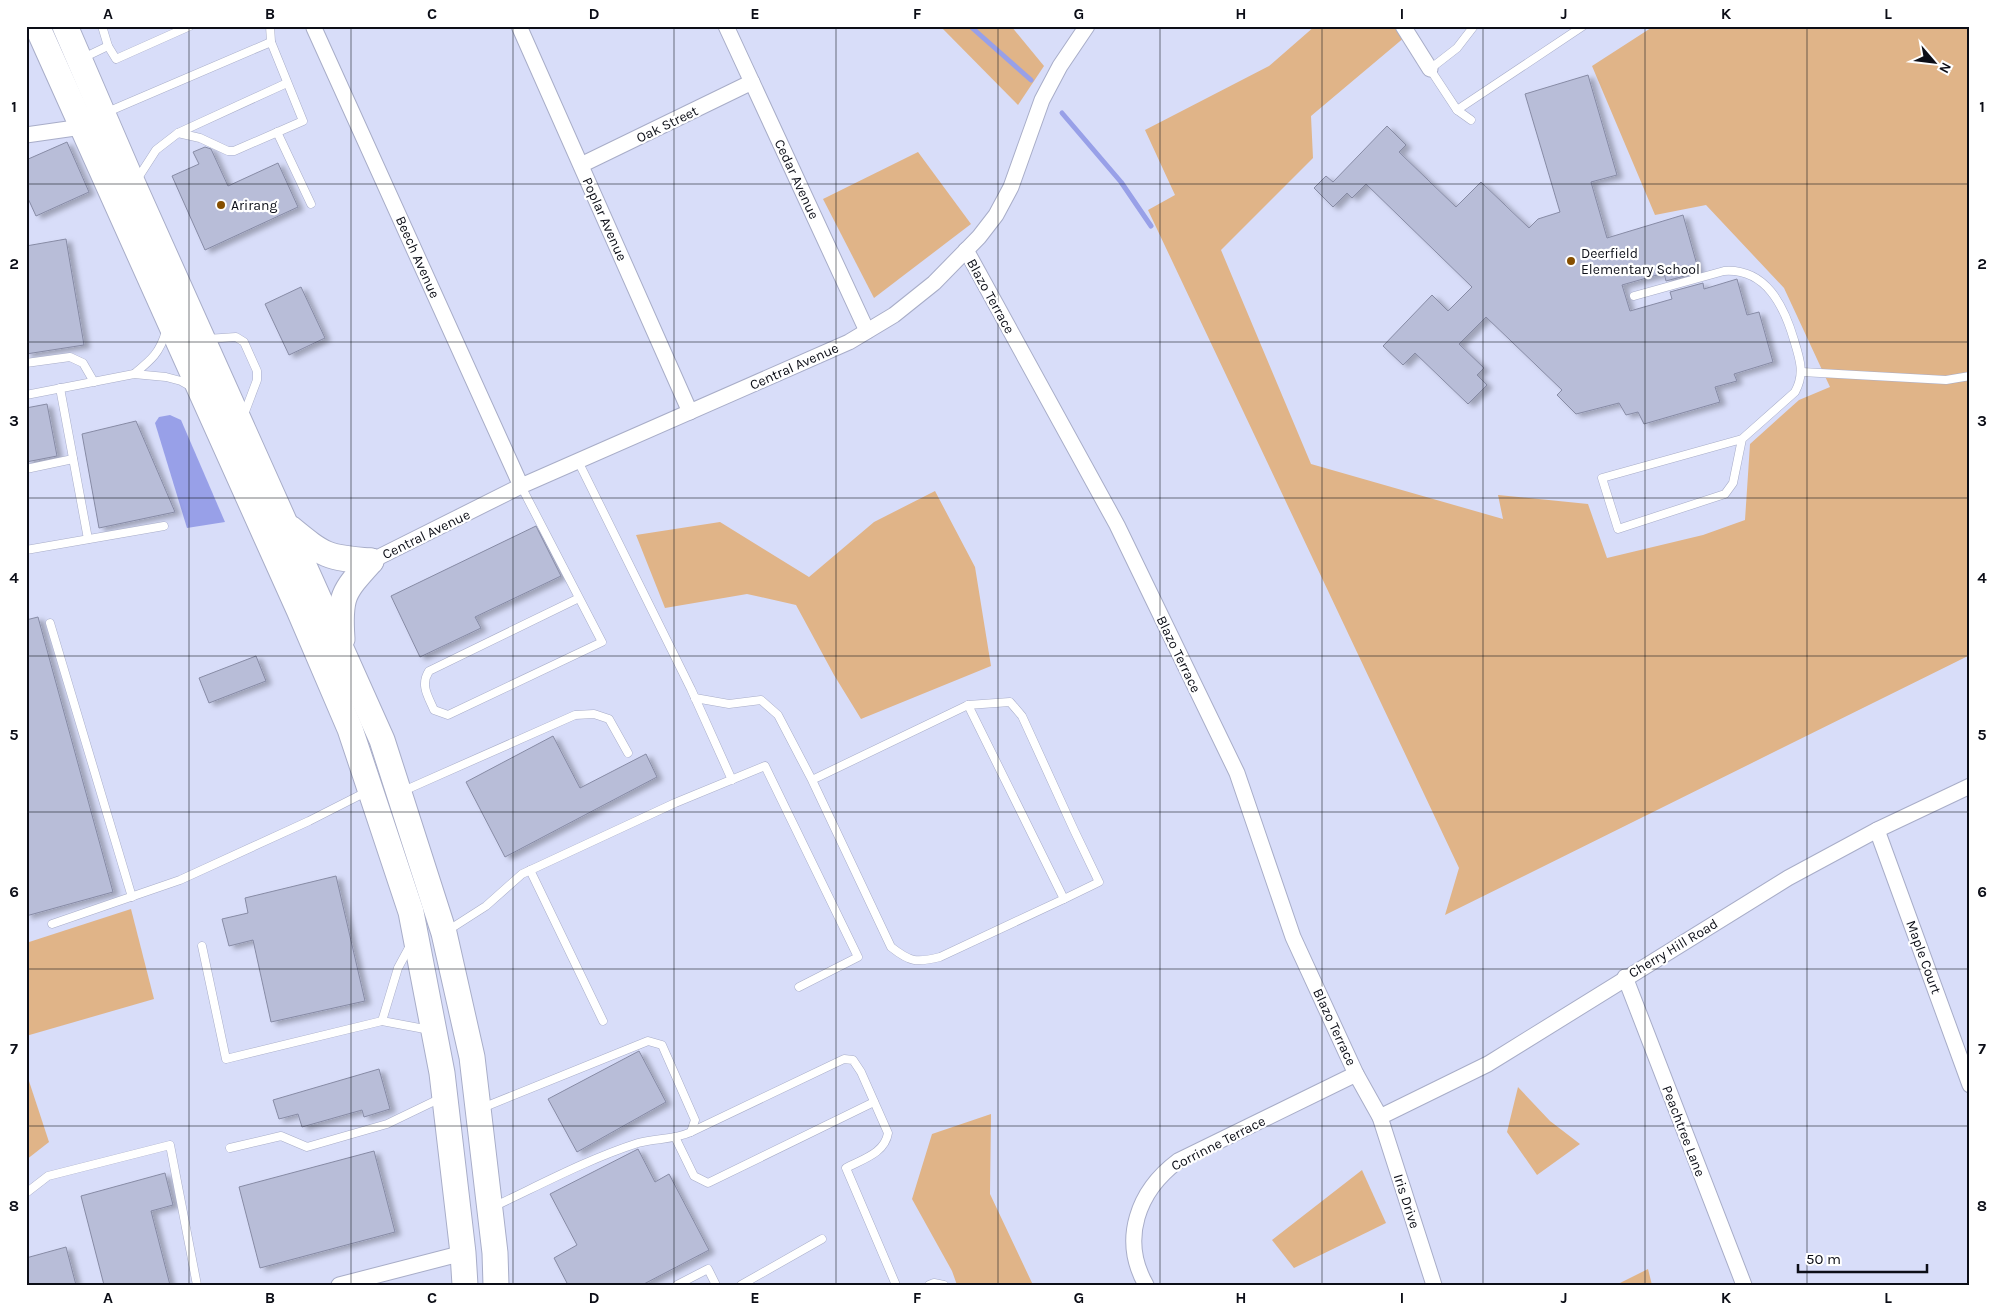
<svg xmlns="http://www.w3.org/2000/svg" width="1996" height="1311" font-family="Karla,sans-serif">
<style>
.green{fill:#e0b488}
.water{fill:#98a0e8}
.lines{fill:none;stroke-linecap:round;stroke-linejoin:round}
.stream{stroke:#98a0e8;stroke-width:5}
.building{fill:#b8bdd8;stroke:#878ba5;filter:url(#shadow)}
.service-casing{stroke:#a8adc8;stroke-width:9}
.minor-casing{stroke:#a8adc8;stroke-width:17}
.trunk-casing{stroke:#a8adc8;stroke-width:27}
.service{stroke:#fff;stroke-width:8}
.minor{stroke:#fff;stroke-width:15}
.trunk{stroke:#fff;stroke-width:25}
.grid{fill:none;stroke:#0c0e17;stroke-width:1;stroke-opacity:0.55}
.poi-dot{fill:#864f00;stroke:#fff;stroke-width:2}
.labels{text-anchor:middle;stroke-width:4.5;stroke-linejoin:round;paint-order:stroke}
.street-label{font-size:14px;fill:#0c0e17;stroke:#fff}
.poi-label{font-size:14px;fill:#0c0e17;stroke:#fff;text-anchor:start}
.neatline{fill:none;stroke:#0c0e17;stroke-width:2}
.grid-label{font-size:16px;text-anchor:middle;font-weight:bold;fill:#0c0e17}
</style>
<defs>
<filter id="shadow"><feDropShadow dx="5.5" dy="3" stdDeviation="2.5" flood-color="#0004"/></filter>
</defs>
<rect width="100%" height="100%" fill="#d8ddf9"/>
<g class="green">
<polygon points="940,26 1011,26 1044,66 1018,105"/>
<polygon points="1315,26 1418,26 1311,116 1313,158 1221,250 1311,464 1503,519 1498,495 1588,504 1607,558 1703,535 1745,520 1750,444 1799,400 1830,387 1784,288 1706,205 1655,215 1592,66 1654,26 1970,26 1970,655 1445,915 1459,868 1148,210 1175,195 1145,130 1269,66"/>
<polygon points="918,152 971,224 874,298 823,199"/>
<polygon points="935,491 975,567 991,666 861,719 834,675 796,605 747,594 665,608 636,535 720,522 809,577 874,522"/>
<polygon points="131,909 154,999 26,1036 26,943"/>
<polygon points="26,1072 49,1142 26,1160"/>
<polygon points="1518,1087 1550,1121 1580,1144 1537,1175 1507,1132"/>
<polygon points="991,1114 990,1194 1033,1285 957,1285 952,1271 912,1199 932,1134"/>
<polygon points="1362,1170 1386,1223 1294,1268 1272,1240"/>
<polygon points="1648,1269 1652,1285 1616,1285"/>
</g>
<polygon class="water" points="170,415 181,420 225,522 187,528 155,423 159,417"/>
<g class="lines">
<g class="stream">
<polyline points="970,26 1031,80"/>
<polyline points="1062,113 1121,182 1151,226"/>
</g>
</g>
<g class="building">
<polygon points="1588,75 1617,175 1591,182 1607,238 1683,215 1699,272 1666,281 1664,273 1622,285 1630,311 1672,299 1670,292 1703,283 1704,289 1737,279 1747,315 1759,312 1773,362 1734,374 1737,381 1715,387 1720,402 1644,424 1638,412 1626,415 1619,403 1576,414 1557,395 1562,390 1486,317 1459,344 1484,368 1477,375 1487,385 1468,404 1415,353 1403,365 1383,346 1432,295 1448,311 1472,287 1366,184 1352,198 1347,193 1333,207 1314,188 1326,176 1333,182 1387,126 1406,145 1399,152 1456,207 1481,182 1529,228 1538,219 1560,212 1525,94"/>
<polygon points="67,142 89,192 36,216 26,194 26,160"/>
<polygon points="205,147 211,149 228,186 278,163 298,207 205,250 172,176 199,164 193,152"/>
<polygon points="66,239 84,345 26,354 26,246"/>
<polygon points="301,287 325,338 289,355 265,304"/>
<polygon points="47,404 57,456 26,462 26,408"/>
<polygon points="136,421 175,512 99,528 82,434"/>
<polygon points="536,526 561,576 475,617 481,628 420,657 391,596"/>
<polygon points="38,617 113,892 26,916 26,620"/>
<polygon points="256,656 266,681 209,703 199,678"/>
<polygon points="553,736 580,788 646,754 657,777 505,857 466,782"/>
<polygon points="336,876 365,1001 271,1022 253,940 229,946 222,919 248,913 245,898"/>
<polygon points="639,1051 666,1102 577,1152 548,1099"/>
<polygon points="379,1069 390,1109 364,1117 362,1110 302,1127 298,1114 279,1119 273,1100"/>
<polygon points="638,1149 655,1182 669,1174 709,1250 642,1285 568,1285 554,1258 577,1245 550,1194"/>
<polygon points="374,1151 395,1232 260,1268 239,1187"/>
<polygon points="165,1173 173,1205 151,1211 170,1285 104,1285 81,1196"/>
<polygon points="66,1247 76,1285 26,1285 26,1258"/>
</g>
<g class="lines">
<defs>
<g id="service">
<polyline points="102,26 108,46 116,59 190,26"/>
<polyline points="270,26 271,42"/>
<polyline points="83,58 108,46"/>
<polyline points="1457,110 1583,26"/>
<polyline points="105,113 271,42 303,121 234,151 228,151 200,138 178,133"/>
<polyline points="1471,120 1457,110 1430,69 1457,48 1474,26"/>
<polyline points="277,132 311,204"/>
<polyline points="136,181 156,150 178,133 287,83"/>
<path d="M1634,296L1724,271C1766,268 1784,306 1794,340C1800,359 1805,374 1795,392L1742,439L1602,478L1618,529L1725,494L1733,483L1742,439"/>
<polyline points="207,339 236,337 244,342 257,371 257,380 243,417"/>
<polyline points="26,363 70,357 83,363 94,382"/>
<polyline points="1802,372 1946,380 1970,376"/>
<path d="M134,374C151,360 160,353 166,331"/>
<polyline points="60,388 88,539"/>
<polyline points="26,395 134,374 166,377 181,381 190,386"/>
<polyline points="578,461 691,689 732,780"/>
<polyline points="26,469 73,459"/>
<path d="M521,486L602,642L448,715L434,710C428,696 420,685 429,671L579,598"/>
<polyline points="26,550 164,526"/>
<polyline points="50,623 132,897"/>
<path d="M695,698L729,704L761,700L778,715L812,780L891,947C910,962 916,963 940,957L1064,899L968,705L812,780"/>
<polyline points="968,705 1010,702 1022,716 1074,830 1099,882 1064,899"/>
<polyline points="401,792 575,715 594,714 609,719 628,753"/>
<polyline points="530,870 603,1021"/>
<polyline points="52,924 180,880 309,821 368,791"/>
<polyline points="447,931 486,906 522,874 675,803 765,766 858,957 799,987"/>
<polyline points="202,946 226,1059 382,1021 430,1030"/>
<polyline points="382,1021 398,968 411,944"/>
<path d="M482,1108L648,1041L662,1045L695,1120L691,1132C674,1140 655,1138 638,1143C588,1159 540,1185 493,1207"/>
<path d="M691,1132L844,1059L853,1060L861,1072L888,1133C885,1153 863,1159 846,1168L896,1285"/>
<polyline points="675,1137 694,1176 708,1183 874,1102"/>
<polyline points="230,1148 281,1136 307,1147 387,1124 441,1098"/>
<polyline points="26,1193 48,1176 170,1145 197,1285"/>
<polyline points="677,1285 708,1269 716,1285"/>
<polyline points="741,1285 822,1239"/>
<polyline points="929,1285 934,1283 944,1285"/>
</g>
<g id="minor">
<polyline points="519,26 690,412"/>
<polyline points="726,26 867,331"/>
<polyline points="1403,26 1430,69"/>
<polyline points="314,28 521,486"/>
<polyline points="26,135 82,127"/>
<polyline points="581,165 752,82"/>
<polyline points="966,250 1117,525 1237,773 1293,937 1356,1074 1380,1117 1434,1285"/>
<polyline points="371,561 521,486 849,342 894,315 934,283 979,237 996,215 1011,187 1042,100 1060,66 1087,26"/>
<polyline points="1877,830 1970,1085"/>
<polyline points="1625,977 1744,1285"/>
<polyline points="1380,1117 1488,1064 1788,878 1877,830 1970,786"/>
<polyline points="339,1285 463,1253"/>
<path d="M1146,1285C1120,1239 1138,1191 1178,1161L1356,1074"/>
</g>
<g id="trunk">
<polyline points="37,26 299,610 350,729 411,912 442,1073 463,1253 465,1285"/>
<polyline points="65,26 133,184 382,740 444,933 472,1057 495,1253 496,1285"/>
<path d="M290,528C324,556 327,558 371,561"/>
<path d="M342,639C339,596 343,592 371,561"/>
</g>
</defs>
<use href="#service" class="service-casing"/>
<use href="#minor" class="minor-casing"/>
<use href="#trunk" class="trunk-casing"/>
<use href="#service" class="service"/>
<use href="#minor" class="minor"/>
<use href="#trunk" class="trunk"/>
</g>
<path class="grid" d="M189,26V1285M351,26V1285M513,26V1285M674,26V1285M836,26V1285M998,26V1285M1160,26V1285M1322,26V1285M1483,26V1285M1645,26V1285M1807,26V1285M26,184H1970M26,342H1970M26,498H1970M26,656H1970M26,812H1970M26,969H1970M26,1126H1970"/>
<g class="poi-dot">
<circle cx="221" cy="205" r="5"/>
<circle cx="1571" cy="261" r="5"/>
</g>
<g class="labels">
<g class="street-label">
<text transform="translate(667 124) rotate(-26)" y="5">Oak Street</text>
<text transform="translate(797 179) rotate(65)" y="5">Cedar Avenue</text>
<text transform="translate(605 219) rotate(66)" y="5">Poplar Avenue</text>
<text transform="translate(418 257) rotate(66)" y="5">Beech Avenue</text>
<text transform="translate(991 296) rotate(61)" y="5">Blazo Terrace</text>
<text transform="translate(794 366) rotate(-24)" y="5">Central Avenue</text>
<text transform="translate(426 534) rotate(-26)" y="5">Central Avenue</text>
<text transform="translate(1179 654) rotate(64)" y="5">Blazo Terrace</text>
<text transform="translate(1673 948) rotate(-31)" y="5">Cherry Hill Road</text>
<text transform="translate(1924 957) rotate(70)" y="5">Maple Court</text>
<text transform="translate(1335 1027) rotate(65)" y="5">Blazo Terrace</text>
<text transform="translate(1684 1131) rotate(69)" y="5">Peachtree Lane</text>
<text transform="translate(1218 1143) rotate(-27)" y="5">Corrinne Terrace</text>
<text transform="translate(1407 1201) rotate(72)" y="5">Iris Drive</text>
</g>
<g class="poi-label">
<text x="231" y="210">Arirang</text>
<text x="1581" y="258">Deerfield<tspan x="1581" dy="16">Elementary School</tspan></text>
</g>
</g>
<rect width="1996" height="1311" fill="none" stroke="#ffffff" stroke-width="55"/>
<g transform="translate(1934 62) rotate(118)" stroke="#ffffff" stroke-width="4" paint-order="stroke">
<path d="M0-4L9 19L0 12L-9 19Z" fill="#0c0e17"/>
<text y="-8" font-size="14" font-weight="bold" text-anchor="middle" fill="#0c0e17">N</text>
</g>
<path d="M1798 1264v8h129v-8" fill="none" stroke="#0c0e17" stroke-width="2.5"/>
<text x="1806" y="1264" font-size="15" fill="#0c0e17" stroke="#ffffff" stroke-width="4" paint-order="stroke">50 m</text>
<rect x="28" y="28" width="1940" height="1256" class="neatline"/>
<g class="grid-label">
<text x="108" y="19">A</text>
<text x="270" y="19">B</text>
<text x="432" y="19">C</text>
<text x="594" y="19">D</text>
<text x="755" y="19">E</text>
<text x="917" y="19">F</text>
<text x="1079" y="19">G</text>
<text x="1241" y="19">H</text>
<text x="1402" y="19">I</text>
<text x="1564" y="19">J</text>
<text x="1726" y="19">K</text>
<text x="1888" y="19">L</text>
<text x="14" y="112">1</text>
<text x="1982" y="112">1</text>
<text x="14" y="269">2</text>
<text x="1982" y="269">2</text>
<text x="14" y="426">3</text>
<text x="1982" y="426">3</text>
<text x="14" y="583">4</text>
<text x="1982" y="583">4</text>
<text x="14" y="740">5</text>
<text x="1982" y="740">5</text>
<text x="14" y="897">6</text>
<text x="1982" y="897">6</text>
<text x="14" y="1054">7</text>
<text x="1982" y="1054">7</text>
<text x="14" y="1211">8</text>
<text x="1982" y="1211">8</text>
<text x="108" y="1303">A</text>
<text x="270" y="1303">B</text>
<text x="432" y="1303">C</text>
<text x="594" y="1303">D</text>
<text x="755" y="1303">E</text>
<text x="917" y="1303">F</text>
<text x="1079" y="1303">G</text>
<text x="1241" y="1303">H</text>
<text x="1402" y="1303">I</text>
<text x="1564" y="1303">J</text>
<text x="1726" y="1303">K</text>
<text x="1888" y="1303">L</text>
</g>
</svg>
